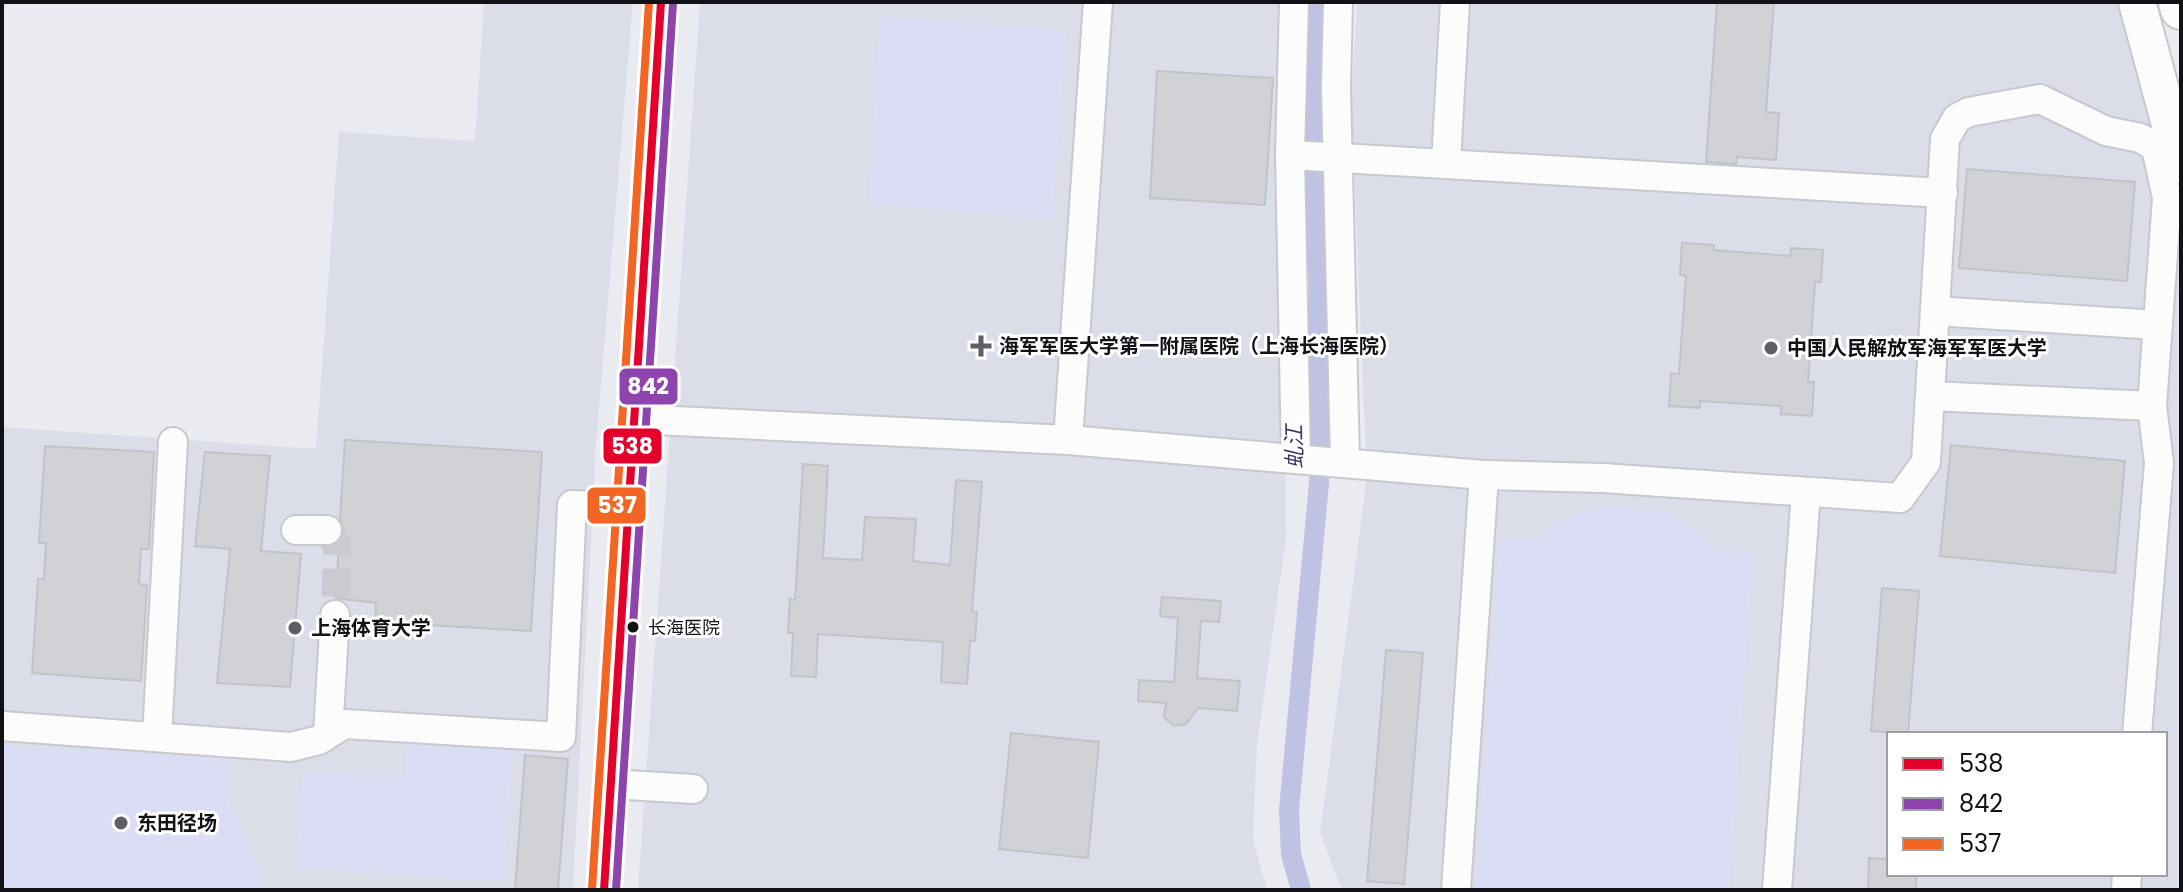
<svg xmlns="http://www.w3.org/2000/svg" width="2183" height="892" font-family="Poppins,'Noto Sans SC',sans-serif">
<style>
.built{fill:#dbdee9;fill-rule:evenodd}
.green{fill:#dbddf4}
.lines{fill:none;stroke-linecap:round;stroke-linejoin:round}
.canal{stroke:#bfc2e2;stroke-width:20}
.building{fill:#d1d2d6;stroke:#c2c3c7;stroke-width:2}
.minor-tunnel{stroke:#cacad0;stroke-width:28;stroke-dasharray:28 14;stroke-linecap:butt}
.minor-casing{stroke:#c8c8cd;stroke-width:32}
.major-casing{stroke:#c8c8cd;stroke-width:40}
.highway-casing{stroke:#c8c8cd;stroke-width:44}
.minor{stroke:#fcfcfd;stroke-width:28}
.major{stroke:#fcfcfd;stroke-width:36}
.highway{stroke:#fcfcfd;stroke-width:40}
.bus-1-casing{stroke:#fff;stroke-width:14}
.bus-2-casing{stroke:#fff;stroke-width:14}
.bus-3-casing{stroke:#fff;stroke-width:14}
.bus-1{stroke:#e4002b;stroke-width:8}
.bus-2{stroke:#8e44ad;stroke-width:8}
.bus-3{stroke:#f26522;stroke-width:8}
.poi-dot{fill:#5e5e63;stroke:#fff;stroke-width:3}
.bus-dot{fill:#121216;stroke:#fff;stroke-width:3}
.labels{text-anchor:middle;stroke-width:6;stroke-linejoin:round;paint-order:stroke}
.bus-label{font-size:18px;fill:#121216;stroke:#fff;text-anchor:start}
.poi-label{font-size:20px;font-weight:bold;fill:#121216;stroke:#fff;text-anchor:start}
.water-label{font-size:22px;font-style:italic;fill:#36366c;stroke:#fff}
.line-badge{stroke:#fff;stroke-width:3}
.badge-label{font-size:22px;text-anchor:middle;font-weight:bold;fill:#fff}
</style>
<rect width="100%" height="100%" fill="#eaebf1"/>
<g class="built">
<polygon points="484,2 633,2 596,444 573,890 2,890 2,427 316,449 339,132 475,141"/>
<polygon points="700,2 1283,2 1286,537 1257,746 1253,839 1267,890 638,890"/>
<path d="M1357,2H2116L2181,219V890H1342L1320,833L1367,477L1351,101ZM1889,734H2165V874H1889Z"/>
</g>
<g class="green">
<polygon points="880,16 1066,31 1052,219 869,203"/>
<path d="M1618,505L1666,513L1694,530L1717,551L1753,554L1729,890H1475L1500,538L1534,540C1556,517 1587,510 1618,505Z"/>
<polygon points="408,734 514,742 503,882 296,867 303,771 405,778"/>
<polygon points="2,745 229,758 227,795 231,808 248,839 265,890 2,890"/>
</g>
<g class="lines">
<polyline class="canal" points="1301,890 1291,854 1289,810 1319,483 1319,296 1311,76 1317,2"/>
</g>
<g class="building">
<polygon points="1717,2 1774,2 1766,112 1779,113 1776,160 1737,157 1736,164 1706,162"/>
<polygon points="1157,71 1273,78 1265,205 1150,198"/>
<polygon points="1967,169 2135,182 2127,281 1959,268"/>
<polygon points="1682,243 1714,245 1714,250 1790,256 1791,248 1823,250 1821,282 1815,282 1808,382 1814,382 1812,416 1781,414 1781,406 1700,401 1700,408 1669,406 1671,373 1679,374 1686,276 1680,275"/>
<polygon points="345,440 542,452 531,631 375,622 376,603 336,598 339,541 344,531 340,520"/>
<polygon points="1951,445 2125,461 2115,573 1940,556"/>
<polygon points="45,446 154,452 149,549 141,549 139,584 147,585 141,681 32,673 38,579 44,579 46,543 39,543"/>
<polygon points="205,452 270,456 261,551 301,554 290,687 217,683 230,549 195,546"/>
<polygon points="803,464 828,466 823,558 862,560 865,517 916,519 913,561 950,565 956,480 982,482 972,611 977,612 975,641 970,641 967,684 941,682 943,642 818,634 816,677 791,676 793,633 788,633 790,599 795,600"/>
<polygon points="1882,588 1919,591 1908,734 1871,731"/>
<polygon points="1162,597 1221,601 1219,622 1201,621 1197,678 1240,681 1237,711 1198,708 1186,724 1174,726 1164,717 1166,703 1138,701 1139,680 1174,682 1178,618 1160,616"/>
<polygon points="1386,650 1423,653 1404,884 1367,881"/>
<polygon points="1011,733 1099,742 1088,858 999,849"/>
<polygon points="525,755 568,759 558,890 515,890"/>
<polygon points="1869,858 1889,859 1889,874 1916,874 1916,890 1868,890"/>
</g>
<g class="lines">
<polyline class="minor-tunnel" points="327,530 337,545 335,615"/>
<defs>
<g id="minor">
<polyline points="1294,2 1290,155 1296,457"/>
<polyline points="1338,2 1336,88 1345,460"/>
<polyline points="1290,155 1943,193"/>
<polyline points="1446,162 1455,2"/>
<polyline points="1935,311 2158,325"/>
<polyline points="1930,396 2152,406"/>
<polyline points="634,419 1068,440 1484,475 1602,478 1900,498 1926,462 1945,139 1957,118 1969,112 2040,99 2106,131 2140,138 2156,147 2167,198 2152,406 2159,463 2137,734"/>
<polyline points="1068,440 1098,2"/>
<polyline points="296,530 327,530"/>
<polyline points="2,726 291,747 319,740 344,724 561,737 572,505 627,507"/>
<polyline points="328,733 335,615"/>
<polyline points="157,737 173,442"/>
<polyline points="611,784 693,789"/>
<polyline points="604,890 661,2"/>
<polyline points="1456,890 1484,475"/>
<polyline points="1777,890 1806,492"/>
<polyline points="2126,890 2127,874"/>
</g>
<polyline id="major" points="2137,2 2181,165"/>
<polyline id="highway" points="2179,2 2181,9"/>
</defs>
<use href="#minor" class="minor-casing"/>
<use href="#major" class="major-casing"/>
<use href="#highway" class="highway-casing"/>
<use href="#minor" class="minor"/>
<use href="#major" class="major"/>
<use href="#highway" class="highway"/>
<defs>
<polyline id="bus-1" points="604,890 661,2"/>
<polyline id="bus-2" points="616,890 673,3"/>
<polyline id="bus-3" points="592,889 649,2"/>
</defs>
<use href="#bus-1" class="bus-1-casing"/>
<use href="#bus-2" class="bus-2-casing"/>
<use href="#bus-3" class="bus-3-casing"/>
<use href="#bus-1" class="bus-1"/>
<use href="#bus-2" class="bus-2"/>
<use href="#bus-3" class="bus-3"/>
</g>
<g class="poi-dot">
<path d="M977 334h8v8h8v8h-8v8h-8v-8h-8v-8h8z"/>
<circle cx="1771" cy="348" r="8"/>
<circle cx="295" cy="628" r="8"/>
<circle cx="121" cy="823" r="8"/>
</g>
<circle class="bus-dot" cx="633" cy="627" r="7"/>
<g class="labels">
<g class="bus-label">
<text x="648" y="634">长海医院</text>
</g>
<g class="poi-label">
<text x="999" y="353">海军军医大学第一附属医院（上海长海医院）</text>
<text x="1787" y="355">中国人民解放军海军军医大学</text>
<text x="311" y="635">上海体育大学</text>
<text x="137" y="830">东田径场</text>
</g>
<g class="water-label">
<text transform="translate(1294 447) rotate(-91)" y="8">虬江</text>
</g>
</g>
<g class="line-badge">
<rect x="618" y="367" width="61" height="39" rx="8" fill="#8e44ad"/>
<rect x="602" y="427" width="61" height="38" rx="8" fill="#e4002b"/>
<rect x="586" y="486" width="61" height="39" rx="8" fill="#f26522"/>
</g>
<g class="badge-label">
<text x="648" y="394">842</text>
<text x="632" y="454">538</text>
<text x="617" y="513">537</text>
</g>
<rect width="2183" height="892" fill="none" stroke="#121216" stroke-width="8"/>
<rect x="1887" y="732" width="280" height="144" fill="#ffffff" stroke="#a0a0a2" stroke-width="2"/>
<rect x="1903" y="758" width="40" height="12" fill="#e4002b" stroke="#a0a0a2" stroke-width="2"/>
<text x="1959" y="772" font-size="24" fill="#121216">538</text>
<rect x="1903" y="798" width="40" height="12" fill="#8e44ad" stroke="#a0a0a2" stroke-width="2"/>
<text x="1959" y="812" font-size="24" fill="#121216">842</text>
<rect x="1903" y="838" width="40" height="12" fill="#f26522" stroke="#a0a0a2" stroke-width="2"/>
<text x="1959" y="852" font-size="24" fill="#121216">537</text>
</svg>
